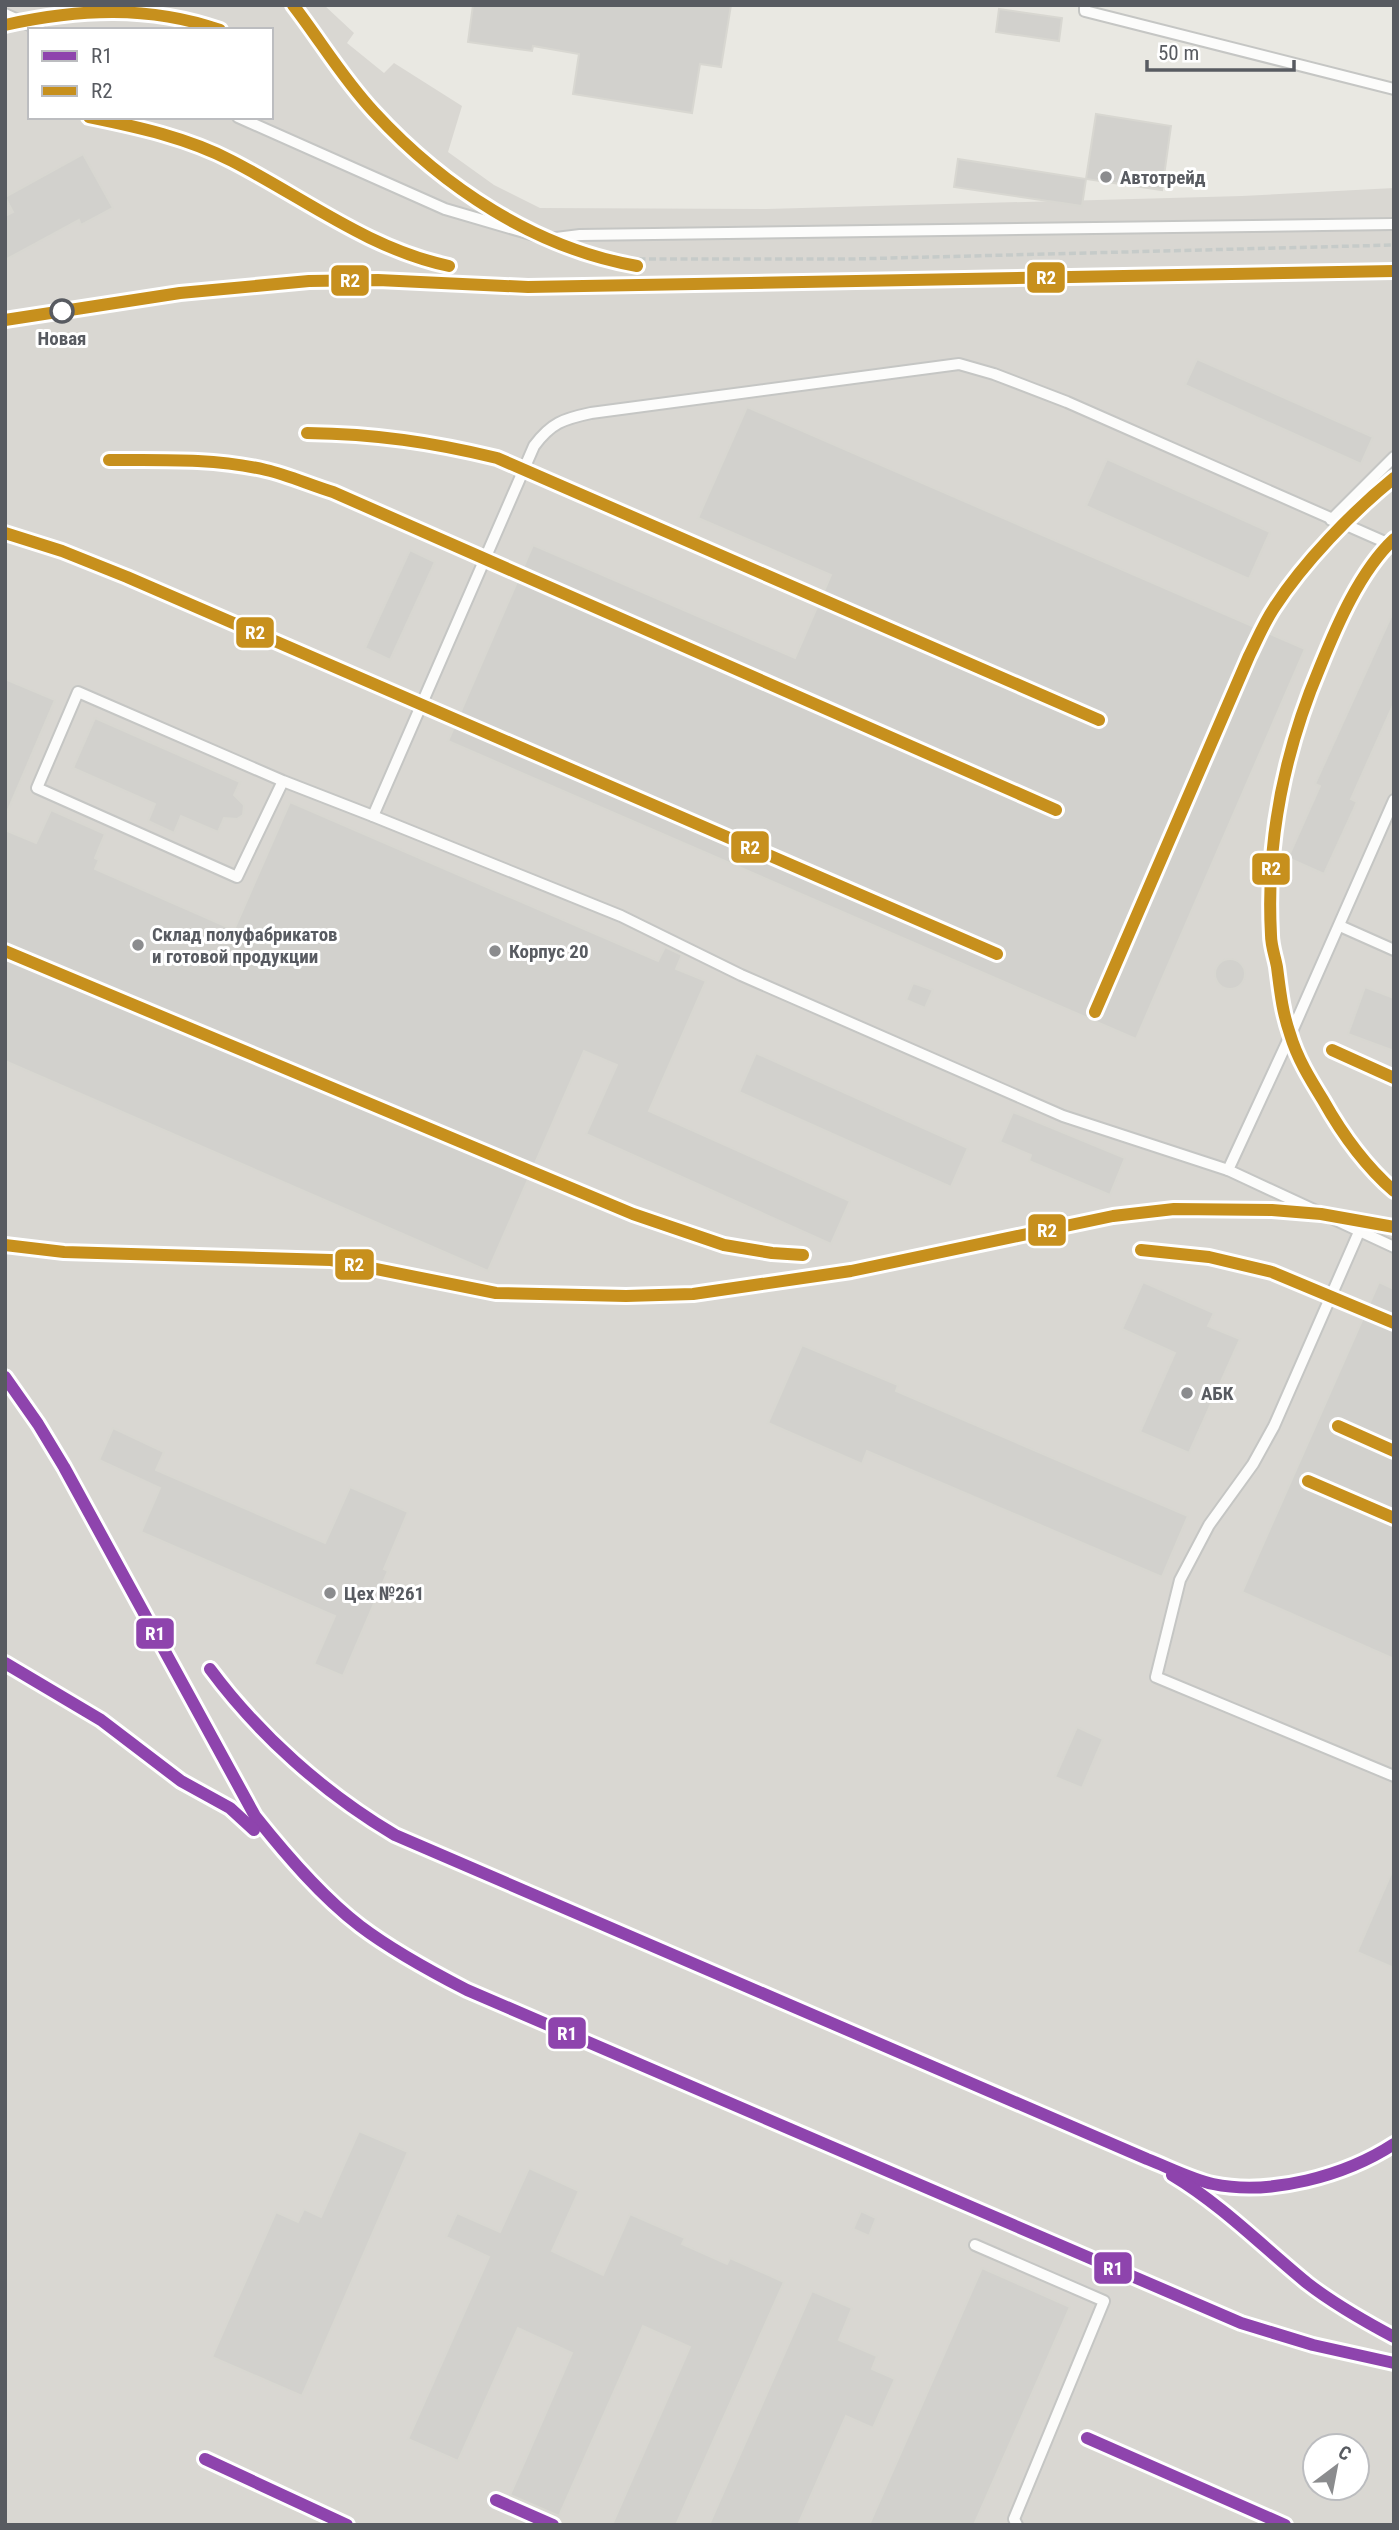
<svg xmlns="http://www.w3.org/2000/svg" width="1399" height="2530" font-family="'Roboto Condensed',sans-serif">
<style>
.industrial{fill:#d9d7d2;fill-rule:evenodd}
.building{fill:#d2d1cd;stroke:#d8d7d1;stroke-width:2}
.lines{fill:none;stroke-linecap:round;stroke-linejoin:round}
.service-casing{stroke:#c5c6c4;stroke-width:14}
.path{stroke:#c6cbc9;stroke-width:3.5;stroke-dasharray:7 3.5;stroke-linecap:butt}
.service{stroke:#fcfcfb;stroke-width:10}
.rail-1-casing{stroke:#fff;stroke-width:18}
.rail-2-casing{stroke:#fff;stroke-width:18}
.rail-1{stroke:#8e44ad;stroke-width:12}
.rail-2{stroke:#c7901d;stroke-width:12}
.poi-dot{fill:#8b8c8e;stroke:#fff;stroke-width:2.5}
.stop-dot{fill:#fff;stroke:#585b61;stroke-width:3.5}
.labels{text-anchor:middle;stroke-width:6;stroke-linejoin:round;paint-order:stroke}
.poi-label{font-size:19px;font-weight:bold;fill:#585b61;stroke:#fff;text-anchor:start}
.stop-label{font-size:19px;font-weight:bold;fill:#585b61;stroke:#fff}
.line-badge{stroke:#fff;stroke-width:2.5}
.badge-label{font-size:19px;text-anchor:middle;font-weight:bold;fill:#fff}
</style>
<rect width="100%" height="100%" fill="#e9e8e2"/>
<path class="industrial" d="M5,5H324L354,33L347,43L384,73L394,63L462,106L448,152L494,185L540,208L766,209L1242,196L1394,188V2525H5ZM30,30H271V117H30ZM1315,2446H1357V2488H1315Z"/>
<g class="building">
<polygon points="473,5 731,5 721,67 700,64 692,113 573,94 579,54 533,46 532,51 468,42"/>
<polygon points="999,9 1062,18 1059,41 996,32"/>
<polygon points="1096,114 1171,126 1162,190 1086,179"/>
<polygon points="83,154 113,208 81,225 79,220 5,260 5,216 13,212 5,197"/>
<polygon points="958,159 1086,179 1082,206 954,187"/>
<polygon points="1197,359 1373,437 1361,464 1185,385"/>
<polygon points="747,407 1305,649 1136,1039 448,741 533,545 795,658 831,575 698,518"/>
<polygon points="1107,459 1270,532 1249,579 1086,506"/>
<polygon points="410,550 435,562 390,660 365,648"/>
<polygon points="1394,610 1394,703 1351,799 1357,802 1324,874 1288,858 1320,786 1315,784"/>
<polygon points="5,679 55,700 5,817"/>
<polygon points="95,718 240,782 234,795 244,805 243,815 237,819 224,818 218,832 181,816 174,833 148,821 155,804 73,768"/>
<polygon points="290,802 658,961 665,947 682,955 676,969 706,981 649,1111 850,1201 831,1244 586,1134 617,1065 584,1051 488,1271 5,1061 5,830 36,843 51,810 105,834 95,858 99,860 95,869 234,930"/>
<circle cx="1230" cy="974" r="15"/>
<polygon points="913,983 933,990 925,1008 906,1000"/>
<polygon points="1365,987 1394,998 1394,1051 1348,1034"/>
<polygon points="756,1053 968,1148 951,1187 739,1092"/>
<polygon points="1013,1112 1125,1158 1110,1195 1029,1161 1031,1155 1000,1142"/>
<polygon points="1143,1282 1214,1313 1208,1326 1240,1339 1189,1453 1140,1432 1175,1353 1122,1329"/>
<polygon points="1379,1282 1394,1289 1394,1659 1242,1592"/>
<polygon points="802,1345 898,1385 896,1391 1188,1516 1162,1577 867,1451 862,1464 768,1423"/>
<polygon points="113,1428 164,1452 156,1470 325,1543 350,1487 408,1512 384,1569 388,1571 343,1676 314,1664 335,1616 141,1532 160,1488 99,1460"/>
<polygon points="1077,1727 1103,1739 1082,1788 1055,1777"/>
<polygon points="1394,1867 1394,1968 1357,1952"/>
<polygon points="359,2131 408,2152 302,2396 212,2357 276,2212 298,2222 304,2209 321,2217"/>
<polygon points="529,2168 579,2191 552,2251 603,2275 630,2214 685,2238 682,2244 727,2264 730,2258 784,2282 676,2525 612,2525 690,2347 643,2326 559,2516 510,2495 572,2353 518,2328 458,2461 408,2439 489,2257 446,2237 457,2213 500,2232"/>
<polygon points="861,2211 876,2218 869,2236 853,2229"/>
<polygon points="982,2268 1070,2307 974,2525 869,2525"/>
<polygon points="812,2291 852,2308 839,2340 877,2356 872,2369 895,2379 873,2428 846,2416 798,2525 709,2525"/>
</g>
<g class="lines">
<defs>
<g id="service">
<polyline points="1085,5 1085,11 1394,89"/>
<polyline points="5,14 40,30"/>
<polyline points="238,117 445,209 548,239 580,235 1394,224"/>
<polyline points="1331,520 1394,457"/>
<polyline points="283,781 237,877 37,788 78,692 283,781 373,816"/>
<polyline points="1394,800 1290,1036 1228,1170 1394,1247"/>
<polyline points="1340,926 1394,950"/>
<path d="M1228,1170L1063,1116L741,975L621,916L373,816L534,446C551,423 563,419 591,413L959,364L994,374L1067,402L1394,546"/>
<polyline points="1359,1232 1274,1426 1253,1464 1209,1525 1180,1580 1156,1677 1394,1776"/>
<polyline points="975,2245 1104,2301 1014,2519 1017,2525"/>
</g>
</defs>
<use href="#service" class="service-casing"/>
<polyline class="path" points="628,259 854,259 1394,245"/>
<use href="#service" class="service"/>
<defs>
<g id="rail-1">
<path d="M5,1377L38,1424L64,1467L255,1816C286,1855 321,1896 360,1926C393,1951 430,1971 467,1990L1241,2323L1313,2345L1394,2363"/>
<polyline points="5,1663 101,1720 181,1781 230,1808 254,1830"/>
<path d="M210,1669C259,1735 324,1793 395,1835L1147,2159C1168,2167 1191,2179 1213,2184C1270,2196 1345,2176 1394,2144"/>
<path d="M1172,2175C1222,2205 1262,2246 1307,2283C1334,2304 1364,2321 1394,2337"/>
<polyline points="1087,2438 1285,2525"/>
<polyline points="205,2459 347,2525"/>
<polyline points="496,2500 553,2525"/>
</g>
<g id="rail-2">
<path d="M293,5C320,40 343,79 374,112C443,187 535,248 637,266"/>
<path d="M5,25C78,9 149,5 220,30"/>
<path d="M89,117C138,127 188,138 232,161C304,198 369,249 449,266"/>
<polyline points="5,320 180,293 309,281 378,280 528,287 1394,271"/>
<path d="M307,433C376,434 431,442 497,458L1099,720"/>
<path d="M109,460C161,460 215,458 266,470C288,475 310,485 333,492L1056,810"/>
<polyline points="5,533 62,551 127,577 997,954"/>
<path d="M1394,539C1360,571 1337,625 1320,667C1284,752 1266,843 1271,935C1271,946 1275,956 1277,967C1280,990 1282,1011 1290,1034C1297,1058 1310,1079 1323,1100C1342,1134 1364,1165 1394,1191"/>
<polyline points="5,951 633,1214 724,1245 772,1253 803,1255"/>
<path d="M1095,1012L1249,656C1257,640 1264,623 1274,608C1303,563 1352,512 1394,478"/>
<polyline points="1332,1050 1394,1078"/>
<polyline points="5,1245 64,1252 331,1260 496,1293 626,1296 693,1294 851,1271 1113,1216 1174,1209 1272,1210 1321,1214 1394,1227"/>
<polyline points="1141,1250 1209,1257 1272,1272 1394,1323"/>
<polyline points="1338,1426 1394,1451"/>
<polyline points="1308,1481 1394,1518"/>
</g>
</defs>
<use href="#rail-1" class="rail-1-casing"/>
<use href="#rail-2" class="rail-2-casing"/>
<use href="#rail-1" class="rail-1"/>
<use href="#rail-2" class="rail-2"/>
</g>
<g class="poi-dot">
<circle cx="1106" cy="177" r="7"/>
<circle cx="138" cy="945" r="7"/>
<circle cx="495" cy="951" r="7"/>
<circle cx="1187" cy="1393" r="7"/>
<circle cx="330" cy="1593" r="7"/>
</g>
<circle class="stop-dot" cx="62" cy="311" r="11"/>
<g class="labels">
<g class="poi-label">
<text x="1120" y="184">Автотрейд</text>
<text x="152" y="941">Склад полуфабрикатов<tspan x="152" dy="22">и готовой продукции</tspan></text>
<text x="509" y="958">Корпус 20</text>
<text x="1201" y="1400">АБК</text>
<text x="344" y="1600">Цех №261</text>
</g>
<g class="stop-label">
<text x="62" y="345">Новая</text>
</g>
</g>
<g class="line-badge">
<rect x="1026" y="261" width="40" height="33" rx="7" fill="#c7901d"/>
<rect x="330" y="264" width="40" height="33" rx="7" fill="#c7901d"/>
<rect x="235" y="616" width="40" height="33" rx="7" fill="#c7901d"/>
<rect x="730" y="830" width="40" height="34" rx="7" fill="#c7901d"/>
<rect x="1251" y="852" width="40" height="34" rx="7" fill="#c7901d"/>
<rect x="1027" y="1213" width="40" height="34" rx="7" fill="#c7901d"/>
<rect x="334" y="1248" width="41" height="33" rx="7" fill="#c7901d"/>
<rect x="135" y="1617" width="40" height="33" rx="7" fill="#8e44ad"/>
<rect x="547" y="2016" width="40" height="34" rx="7" fill="#8e44ad"/>
<rect x="1093" y="2251" width="40" height="34" rx="7" fill="#8e44ad"/>
</g>
<g class="badge-label">
<text x="1046" y="284">R2</text>
<text x="350" y="287">R2</text>
<text x="255" y="639">R2</text>
<text x="750" y="854">R2</text>
<text x="1271" y="875">R2</text>
<text x="1047" y="1237">R2</text>
<text x="354" y="1271">R2</text>
<text x="155" y="1640">R1</text>
<text x="567" y="2040">R1</text>
<text x="1113" y="2275">R1</text>
</g>
<rect width="1399" height="2530" fill="none" stroke="#585b61" stroke-width="14"/>
<rect x="28" y="28" width="245" height="91" fill="#ffffff" stroke="#bcbdc0" stroke-width="2"/>
<rect x="42" y="51" width="35" height="10" fill="#8e44ad" stroke="#bcbdc0" stroke-width="2"/>
<text x="91" y="63" font-size="21" fill="#585b61">R1</text>
<rect x="42" y="86" width="35" height="10" fill="#c7901d" stroke="#bcbdc0" stroke-width="2"/>
<text x="91" y="98" font-size="21" fill="#585b61">R2</text>
<g transform="translate(1336 2467) rotate(32)"><circle r="33" fill="#ffffff" stroke="#bcbdc0" stroke-width="2"/>
<path d="M0-5L12 26L0 18L-12 26Z" fill="#8b8c8e"/>
<text y="-10" font-size="19" font-weight="bold" text-anchor="middle" fill="#585b61">С</text>
</g>
<path d="M1147 60v10h147v-10" fill="none" stroke="#585b61" stroke-width="3.5"/>
<text x="1158" y="60" font-size="21" fill="#585b61" stroke="#ffffff" stroke-width="5" paint-order="stroke">50 m</text>
</svg>
